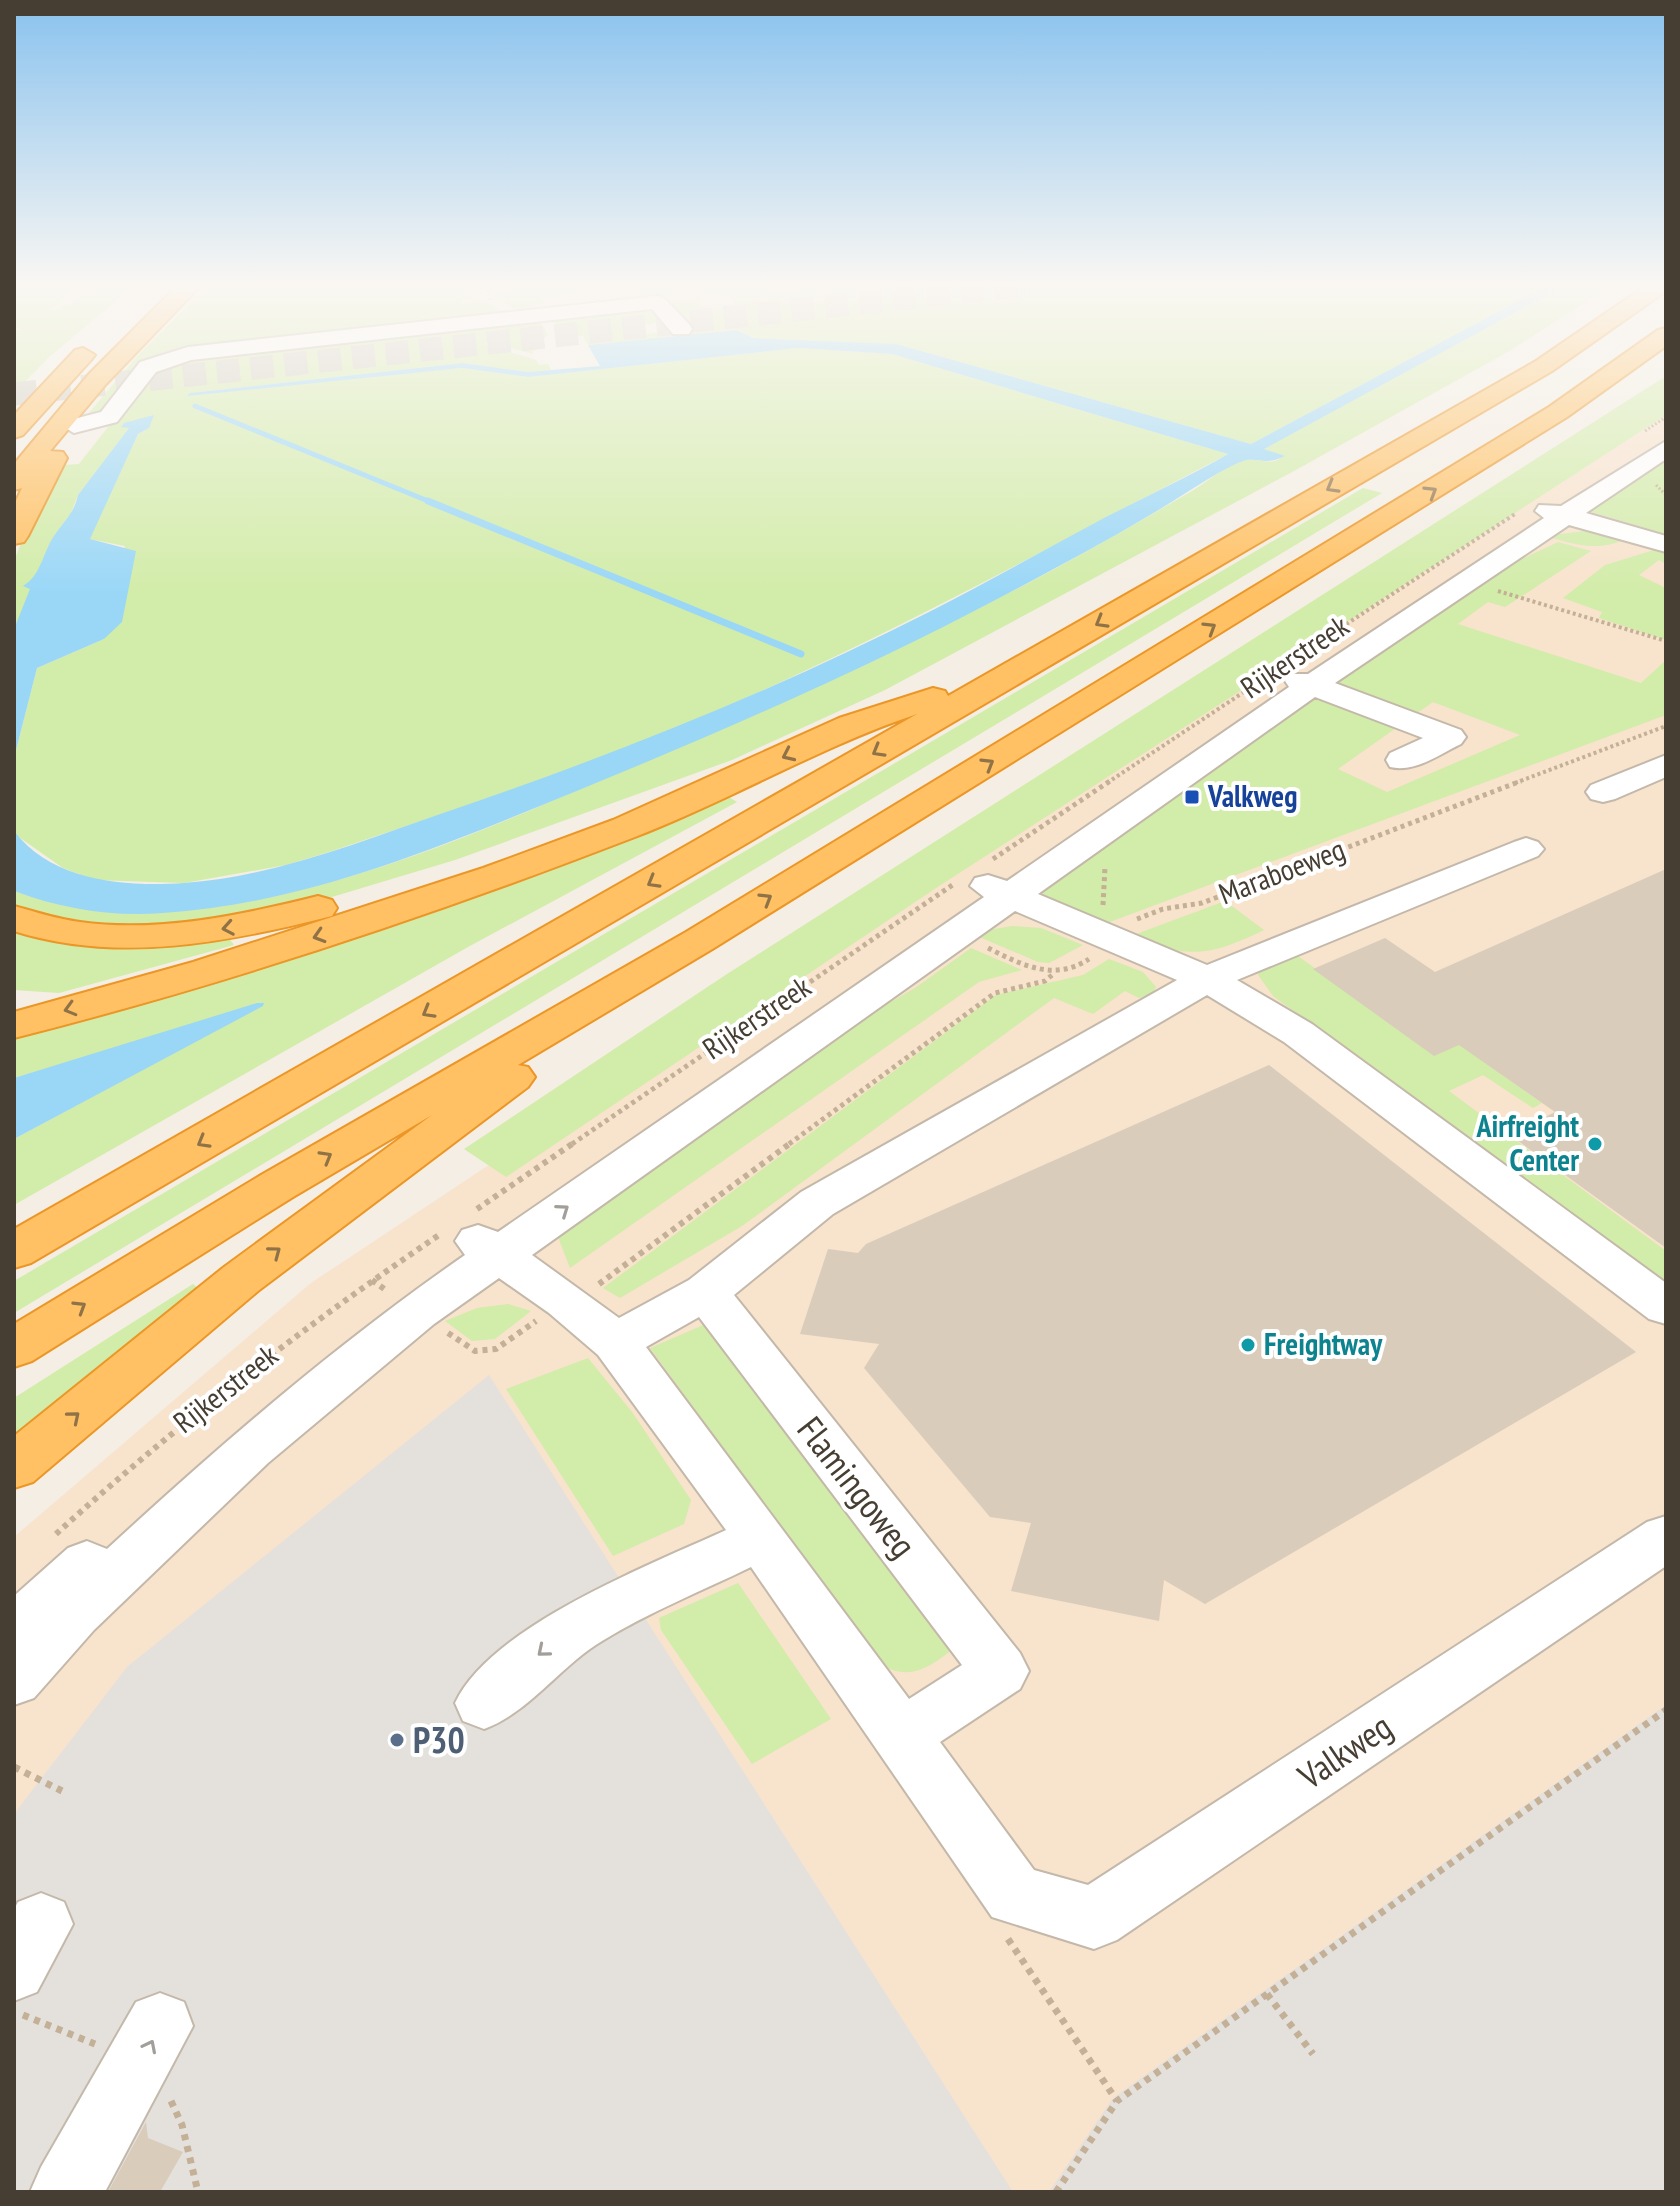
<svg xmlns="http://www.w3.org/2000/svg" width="1680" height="2206" font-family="'PT Sans Narrow',sans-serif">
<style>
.commercial{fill:#f8e3cd}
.green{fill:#d2eca9;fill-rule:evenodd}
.parking{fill:#e4e1dd}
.water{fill:#9ad7f7}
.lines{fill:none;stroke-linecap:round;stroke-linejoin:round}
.stream-far1{stroke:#9ad7f7;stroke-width:5}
.stream{stroke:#9ad7f7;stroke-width:7}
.building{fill:#d9ccbb}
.minor-tunnel{stroke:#d1cbc1;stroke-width:23;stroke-dasharray:23 11;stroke-linecap:butt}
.minor-casing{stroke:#c3b8a9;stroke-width:4}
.highway-casing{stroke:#eb9626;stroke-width:4}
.path-far4{stroke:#c3b096;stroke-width:3;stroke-dasharray:2 2;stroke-linecap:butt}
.path-far3{stroke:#c3b096;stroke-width:4;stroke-dasharray:3 3;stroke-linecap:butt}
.path-far2{stroke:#c3b096;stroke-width:5;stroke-dasharray:4 4;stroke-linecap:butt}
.path-far1{stroke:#c3b096;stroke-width:6;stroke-dasharray:5 5;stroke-linecap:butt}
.path{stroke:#c3b096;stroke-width:7;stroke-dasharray:6 6;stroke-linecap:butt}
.minor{fill:#fff;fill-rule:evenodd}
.highway{fill:#ffc164;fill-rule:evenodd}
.oneway{stroke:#907247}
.oneway2{stroke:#a29e99}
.transit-dot{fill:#1a4fb4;stroke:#fff;stroke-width:3}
.culture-dot{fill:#0f9aa8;stroke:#fff;stroke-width:3}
.service-dot{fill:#5c6f8a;stroke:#fff;stroke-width:3}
.labels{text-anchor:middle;stroke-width:8;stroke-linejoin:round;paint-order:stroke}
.street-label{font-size:30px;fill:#463e33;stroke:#fff}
.transit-label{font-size:30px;font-weight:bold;fill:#164399;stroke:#fff;text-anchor:start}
.culture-label{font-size:30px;font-weight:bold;fill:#0d838f;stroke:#fff;text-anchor:end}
.near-street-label{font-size:36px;fill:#463e33;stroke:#fff}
.near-service-label{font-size:36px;font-weight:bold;fill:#4e5e75;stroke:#fff;text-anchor:start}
</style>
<rect width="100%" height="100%" fill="#f4eee4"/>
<polygon class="commercial" points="1666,396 1666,2192 14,2192 14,1537 311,1283 1082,772"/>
<g class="green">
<polygon points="14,285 82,285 48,312 88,296 102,285 135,285 48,358 14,393 14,330 23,330 14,327"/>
<polygon points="209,285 488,285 483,293 459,302 464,304 483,298 504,314 160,355 152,358 101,416 87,415 138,355"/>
<polygon points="499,285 601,285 517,311 495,297"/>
<polygon points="659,285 664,286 1548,285 1251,444 896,344 753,338 737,330 588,345 583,336 563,335 552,318 651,305 669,322 632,326 637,335 687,330 663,302 693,299 708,310 736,307 729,295 700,294 630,300"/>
<path d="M1566,285H1614L1504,354L1294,471L885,690L732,760L455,860L272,915L205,926L78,925L14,910V891C223,967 525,813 716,727C811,685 906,645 999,598C1065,565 1128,528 1192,491C1207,482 1228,463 1246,460C1262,458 1269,467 1284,456L1263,449Z"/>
<path d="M535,319L541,321L548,336L535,342L538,349L532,351L533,354L489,342L484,344L536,360L539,365L548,364L551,370L528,372L463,363L190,393L462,368L528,377L798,348L892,354L1228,454C1056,543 887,638 709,714C585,767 456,809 329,852L286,865L184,883L94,880L63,868L16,835L14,758L37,668L104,639L125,546L89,539L138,434L149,428L133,423L122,426L130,427L78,495L67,524L56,533L14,629V561L31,518L63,465L79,464L151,372L168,362Z"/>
<polygon points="1666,376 1666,415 933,890 506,1177 464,1149 727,974"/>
<polygon points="1666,458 1666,534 1581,509"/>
<polygon points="1363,488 1382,493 14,1313 14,1281"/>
<path d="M1584,531L1624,540C1596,552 1574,544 1545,536Z"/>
<path d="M1558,542L1591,551L1505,607L1488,602L1458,624L1641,683L1666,660V715L1107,923C1085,916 1051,909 1037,889L1042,875L1507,566ZM1433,702L1520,735L1387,792L1338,769Z"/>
<polygon points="1657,549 1666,552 1666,564 1659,560 1639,575 1666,588 1666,640 1599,618 1602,612 1563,598 1605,565"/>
<polygon points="727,796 737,802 468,947 14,1205 14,1139 264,1004 14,1078 14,1034"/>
<path d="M1225,901L1264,930C1208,957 1188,959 1131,936Z"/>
<polygon points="14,925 226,934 234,945 59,993 14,990"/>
<polygon points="1012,926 1041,928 1083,945 1049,963 1038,962 970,933"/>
<polygon points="971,948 1022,970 979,982 570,1268 556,1232 823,1041 915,988"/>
<polygon points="1291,951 1426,1048 1450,1038 1542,1103 1533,1108 1483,1075 1449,1091 1666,1251 1666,1285 1273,996 1258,975 1261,967"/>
<polygon points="1109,959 1143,972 1156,987 1153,993 1139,998 1125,991 1093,1014 1054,998 742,1226 620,1298 603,1288 996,995 1083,975"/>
<polygon points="193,1284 199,1289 14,1441 14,1398"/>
<polygon points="508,1304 531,1311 495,1339 472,1341 445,1321 477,1308"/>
<path d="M708,1323L960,1644C932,1664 915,1683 881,1665L650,1348Z"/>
<polygon points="588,1358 632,1412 691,1500 684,1524 613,1556 506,1389"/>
<polygon points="738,1583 831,1719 752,1764 661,1630 659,1618"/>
</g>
<g class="parking">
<polygon points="489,1375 1013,2192 14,2192 14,1814 127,1667"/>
<polygon points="1666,1705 1666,2192 1049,2192 1113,2098"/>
</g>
<g class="water">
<path d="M1548,285H1566L1264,449L1285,456C1264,467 1256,455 1240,462C1209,476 1180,498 1150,515C1103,543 1054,569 1005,595C867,668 723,731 579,790C447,844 307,904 163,913C112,917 62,909 14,891V831C53,882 126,887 184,883C274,877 361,841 446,812C611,756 774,691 929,612C988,582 1046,549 1104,518C1145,497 1188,477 1228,454L892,354L798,348L528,377L462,368L187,396L190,393L463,363L528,372L600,366L588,345L737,330L753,338L896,344L1251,444Z"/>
<path d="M154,415L149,428L138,434L90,539L136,551L122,622L104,639L37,668L14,758V629L30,589L23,586C42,575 43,550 56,533C66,519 74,513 78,495L129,428L121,427L124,423Z"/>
<polygon points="257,1003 264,1003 263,1006 14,1139 14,1078"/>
</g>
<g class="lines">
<polyline class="stream-far1" points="195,406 433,503"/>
<polyline class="stream" points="428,501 801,654"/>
</g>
<g class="building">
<polygon points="1666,869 1666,1248 1510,1135 1555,1112 1459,1045 1434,1056 1313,969 1385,938 1435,972"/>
<polygon points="1269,1065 1636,1352 1205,1604 1164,1580 1159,1621 1011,1591 1031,1523 990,1517 864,1368 879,1344 800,1334 828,1249 858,1253 866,1244"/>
<polygon points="146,2122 148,2138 183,2152 160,2192 108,2192"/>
</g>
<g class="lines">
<polyline class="minor-tunnel" points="14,394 1029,285"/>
<defs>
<g id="minor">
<polygon points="657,296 664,298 689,324 692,329 689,334 673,334 652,309 191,360 156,372 117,422 74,433 62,426 66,421 101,412 140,362 188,347"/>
<path d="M1666,441V459L1586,513L1666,536V552L1569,525L1335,683L1461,730L1466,737L1461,744C1440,754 1415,773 1390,767L1386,760L1390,753L1423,738L1315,697L1038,894L1207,965L1514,842L1526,838L1538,842L1544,849L1538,856L1237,980L1312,1024L1666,1283V1324L1649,1319L1284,1042L1207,995L833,1214L734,1295L1020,1653L1029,1671L1020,1689L940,1742L1034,1870L1088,1885L1647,1522L1666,1516V1566L1117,1940L1094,1949L992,1917L751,1567C702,1591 649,1612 602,1641C560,1666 530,1712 484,1729L463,1721L455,1703C491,1626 650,1565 726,1530L598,1355L549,1313L499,1278L434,1324L268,1463L94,1630L34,1698L14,1705V1596L68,1548L87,1541L107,1549C221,1444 338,1343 465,1255L455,1241L462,1230L478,1225L498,1232L984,897L970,886L975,878L988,875L1007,881L1289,687L1285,681L1289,674H1308L1544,518L1535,511L1539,505L1561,506ZM1015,911L1177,980L801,1192L689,1280L619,1318L532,1255ZM699,1317L962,1665L909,1699L646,1347Z"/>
<polygon points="1666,755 1666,777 1615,799 1603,802 1591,799 1586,792 1591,785"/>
<polygon points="41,1893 64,1902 73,1924 37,1992 14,2001 14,1909 18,1902"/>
<polygon points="160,1993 184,2002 193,2026 105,2192 30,2192 41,2167 136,2002"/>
</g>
<g id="highway">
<polygon points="178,285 201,285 106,384 50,451 63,452 67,458 28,536 24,542 14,544 14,505 22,488 14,490 14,464 89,374"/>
<path d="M1647,285H1666V291L1552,371L31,1263L14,1268V1229L917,714C819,747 731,800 635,837C433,915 224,985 14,1038V1012L193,962L483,868L613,820L839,718L933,688L945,691L948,696L1536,361Z"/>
<polygon points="1666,328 1666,346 1567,417 714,948 518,1065 528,1067 535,1077 528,1087 258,1291 33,1482 14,1488 14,1436 224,1267 432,1115 293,1197 32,1361 14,1367 14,1324 261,1175 686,932 1549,407 1658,330"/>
<polygon points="83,348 95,355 91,360 23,435 14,438 14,415 75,350"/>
<path d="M318,896L332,900L337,908L332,916C229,942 118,964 14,931V906C36,912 57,919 80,922C158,933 242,915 318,896Z"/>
</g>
</defs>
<use href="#minor" class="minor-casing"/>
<use href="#highway" class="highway-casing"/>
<g class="path-far4">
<polyline points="490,300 488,292 493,285"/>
<polyline points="1645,431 1666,417"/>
<polyline points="1656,485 1666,495"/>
</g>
<g class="path-far3">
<polyline points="1498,591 1666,641"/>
<polyline points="1296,657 1515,514"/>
<polyline points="1107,783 1271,674"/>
<polyline points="1515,783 1666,726"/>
</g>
<g class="path-far2">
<polyline points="993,859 1110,781"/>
<polyline points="1103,905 1105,867"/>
<polyline points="1137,919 1163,909 1202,903 1521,781"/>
<path d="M988,948C1022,965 1054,982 1089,959"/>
<polyline points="572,1144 954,884"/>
<polyline points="789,1144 995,993 1045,981 1052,975"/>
</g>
<g class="path-far1">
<polyline points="477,1209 575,1142"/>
<polyline points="372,1280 387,1291"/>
<polyline points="599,1284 792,1142"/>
<polyline points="448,1333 475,1351 496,1349 536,1321"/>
<path d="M56,1534C177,1424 306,1325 442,1233"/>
</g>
<g class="path">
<polyline points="14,1767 62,1791"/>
<polyline points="1008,1939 1117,2101"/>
<polyline points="1267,1994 1313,2054"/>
<polyline points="23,2015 95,2044"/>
<polyline points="171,2101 182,2125 198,2192"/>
<polyline points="1056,2192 1117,2101 1666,1710"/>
</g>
<use href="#minor" class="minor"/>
<use href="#highway" class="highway"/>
</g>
<defs><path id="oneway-chevron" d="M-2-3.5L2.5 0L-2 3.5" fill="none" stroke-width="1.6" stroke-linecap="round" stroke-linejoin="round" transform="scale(2)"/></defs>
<g class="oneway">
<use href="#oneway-chevron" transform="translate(1332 487) rotate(150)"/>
<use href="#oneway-chevron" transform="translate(1431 492) rotate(-32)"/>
<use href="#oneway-chevron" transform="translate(1101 622) rotate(150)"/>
<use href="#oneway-chevron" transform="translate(1210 628) rotate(-32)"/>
<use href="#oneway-chevron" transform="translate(878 751) rotate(150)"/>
<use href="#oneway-chevron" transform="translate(788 755) rotate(155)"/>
<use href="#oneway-chevron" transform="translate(988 764) rotate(-31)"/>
<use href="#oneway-chevron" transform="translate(653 882) rotate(150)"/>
<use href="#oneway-chevron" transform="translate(766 899) rotate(-31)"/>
<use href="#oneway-chevron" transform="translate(228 928) rotate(170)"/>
<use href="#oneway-chevron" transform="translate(319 936) rotate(163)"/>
<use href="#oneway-chevron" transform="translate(70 1009) rotate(164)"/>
<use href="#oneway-chevron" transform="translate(428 1012) rotate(150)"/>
<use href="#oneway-chevron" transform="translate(203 1142) rotate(150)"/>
<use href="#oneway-chevron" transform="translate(326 1157) rotate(-30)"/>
<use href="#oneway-chevron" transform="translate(275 1252) rotate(-37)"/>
<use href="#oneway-chevron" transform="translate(80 1307) rotate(-32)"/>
<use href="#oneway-chevron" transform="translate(74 1417) rotate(-40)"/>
</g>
<g class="oneway2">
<use href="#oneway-chevron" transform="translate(563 1210) rotate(-35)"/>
<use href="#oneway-chevron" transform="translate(543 1651) rotate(140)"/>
<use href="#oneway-chevron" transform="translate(150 2046) rotate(-63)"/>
</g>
<linearGradient id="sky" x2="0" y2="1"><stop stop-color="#89c2ee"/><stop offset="0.48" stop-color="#faf7f3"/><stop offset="1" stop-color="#faf7f3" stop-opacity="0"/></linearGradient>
<rect width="1680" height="593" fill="url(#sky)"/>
<rect class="transit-dot" x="1184" y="789" width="16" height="16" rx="4"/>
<g class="culture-dot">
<circle cx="1595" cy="1144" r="8"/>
<circle cx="1248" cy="1345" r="8"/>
</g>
<circle class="service-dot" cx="397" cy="1740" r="8"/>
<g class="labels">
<g class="street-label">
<text transform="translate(1295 657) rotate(-34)" y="10">Rijkerstreek</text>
<text transform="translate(1282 872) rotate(-21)" y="10">Maraboeweg</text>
<text transform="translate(757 1018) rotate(-34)" y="10">Rijkerstreek</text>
<text transform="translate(226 1389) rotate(-38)" y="10">Rijkerstreek</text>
</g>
<g class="transit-label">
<text x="1208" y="807">Valkweg</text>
</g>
<g class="culture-label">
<text x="1579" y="1137">Airfreight<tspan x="1579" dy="34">Center</tspan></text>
<text x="1264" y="1355" text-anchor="start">Freightway</text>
</g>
<g class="near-street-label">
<text transform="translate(857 1487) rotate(52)" y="13">Flamingoweg</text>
<text transform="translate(1345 1751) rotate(-34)" y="13">Valkweg</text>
</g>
<g class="near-service-label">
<text x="413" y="1753">P30</text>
</g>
</g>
<rect width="1680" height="2206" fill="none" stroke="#463e33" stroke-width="32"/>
</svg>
